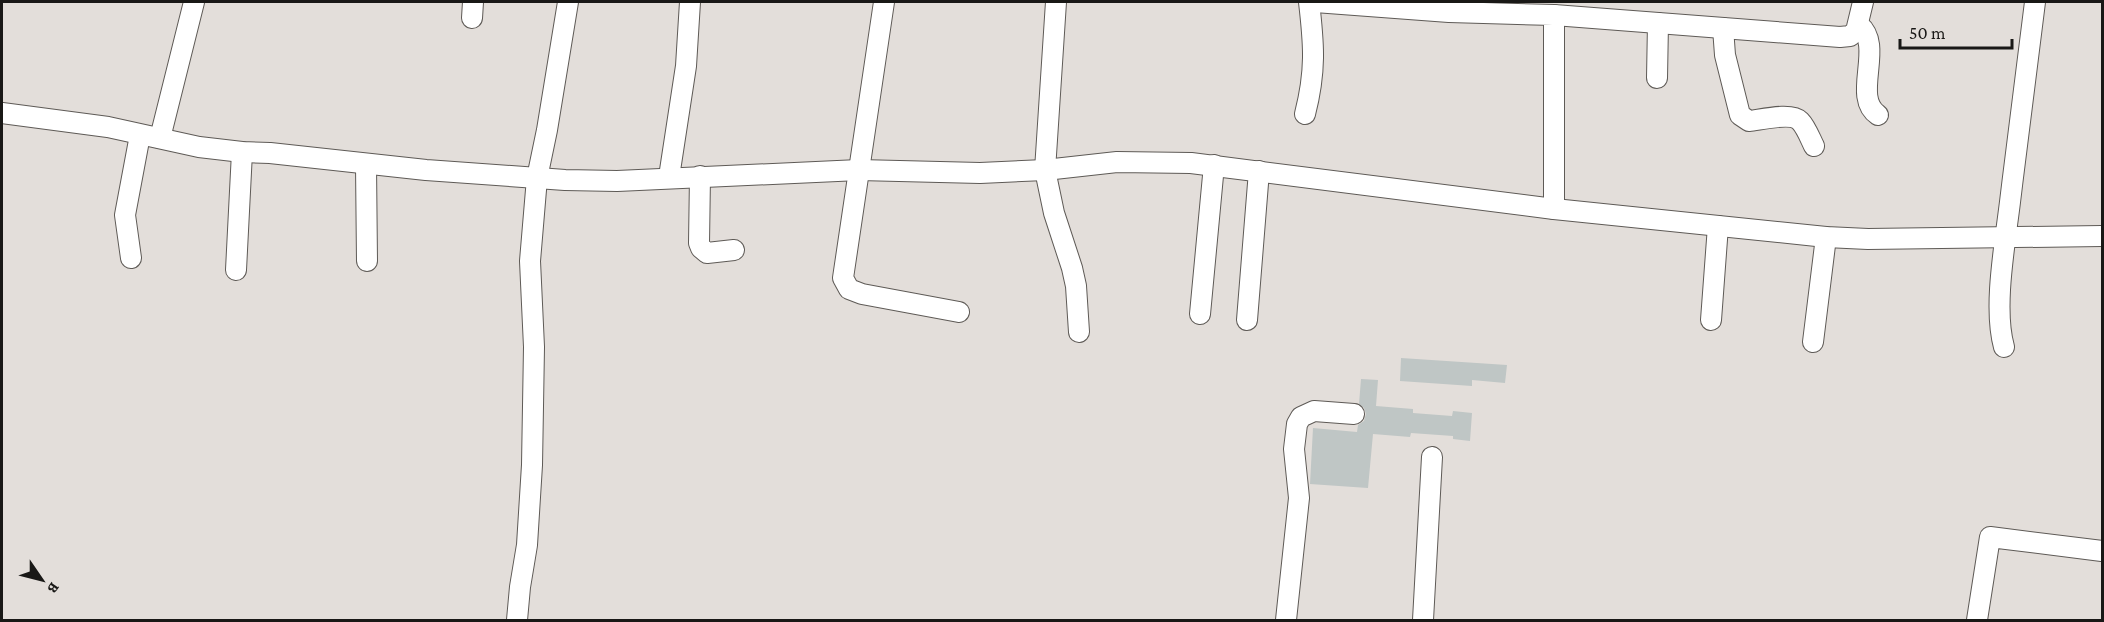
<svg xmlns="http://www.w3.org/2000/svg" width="2104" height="622" font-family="'Crimson Pro',serif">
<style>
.building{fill:#bfc6c5}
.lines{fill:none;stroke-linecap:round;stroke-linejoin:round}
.minor-casing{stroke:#5e5a56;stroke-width:22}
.minor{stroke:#fff;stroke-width:20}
</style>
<rect width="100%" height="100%" fill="#e3deda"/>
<g class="building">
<polygon points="1401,358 1507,365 1505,383 1472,380 1472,386 1400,381"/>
<polygon points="1361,379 1378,380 1376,406 1413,409 1413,413 1452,416 1453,411 1472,413 1470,441 1453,439 1453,436 1411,433 1410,437 1373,434 1368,488 1310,484 1313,428 1357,432 1358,425 1364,421 1366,414 1364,408 1359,404"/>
</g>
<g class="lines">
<defs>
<g id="minor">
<polyline points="884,2 843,278 849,289 862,294 959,312"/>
<polyline points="1056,2 1045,170 1054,213 1072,268 1076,286 1079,332"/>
<polyline points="1315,2 1449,12 1554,15 1554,209"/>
<polyline points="1554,15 1840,37 1850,36 1856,31 1863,2"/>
<polyline points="472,18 473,2"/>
<path d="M1859,25C1885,46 1851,97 1878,115"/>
<path d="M1723,28L1725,55L1740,115L1749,121C1760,120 1791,112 1800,121C1806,127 1810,138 1814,146"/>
<polyline points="1657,78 1658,23"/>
<polyline points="2,113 108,127 199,147 242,152 270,153 426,170 565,180 617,181 859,170 980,173 1045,170 1117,162 1191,163 1554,209 1826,237 1868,239 2102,236"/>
<path d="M1305,114C1316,71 1314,45 1309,2"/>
<polyline points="160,138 194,2"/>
<polyline points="366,165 367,261"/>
<polyline points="700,176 699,243 701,248 707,253 734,250"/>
<polyline points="669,177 686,66 690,2"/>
<polyline points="131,258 125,215 140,135"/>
<polyline points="236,270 242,152"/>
<polyline points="1200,314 1214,165"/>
<polyline points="1247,320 1259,171"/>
<polyline points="1711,320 1718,226"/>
<polyline points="1813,342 1826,237"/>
<path d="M2004,347C1993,308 2005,244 2010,202C2018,135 2027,68 2035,2"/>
<polyline points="517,620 520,587 527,545 532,465 534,347 530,261 537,178 547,130 568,2"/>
<polyline points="1286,620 1299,498 1294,449 1297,424 1301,417 1314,411 1354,414"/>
<polyline points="1423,620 1432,457"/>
<polyline points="1977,620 1990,537 2102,551"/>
</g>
</defs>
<use href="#minor" class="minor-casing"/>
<use href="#minor" class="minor"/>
</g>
<rect width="2104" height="622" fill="none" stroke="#191816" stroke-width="6"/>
<g transform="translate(42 580) rotate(125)" stroke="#e3deda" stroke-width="4.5" paint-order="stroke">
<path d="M0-4.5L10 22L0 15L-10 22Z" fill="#191816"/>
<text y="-9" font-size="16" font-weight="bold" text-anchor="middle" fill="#191816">B</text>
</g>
<path d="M1900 39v9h112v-9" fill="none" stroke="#191816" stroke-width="3"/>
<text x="1909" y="39" font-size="18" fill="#191816" stroke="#e3deda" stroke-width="4.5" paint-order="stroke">50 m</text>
</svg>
